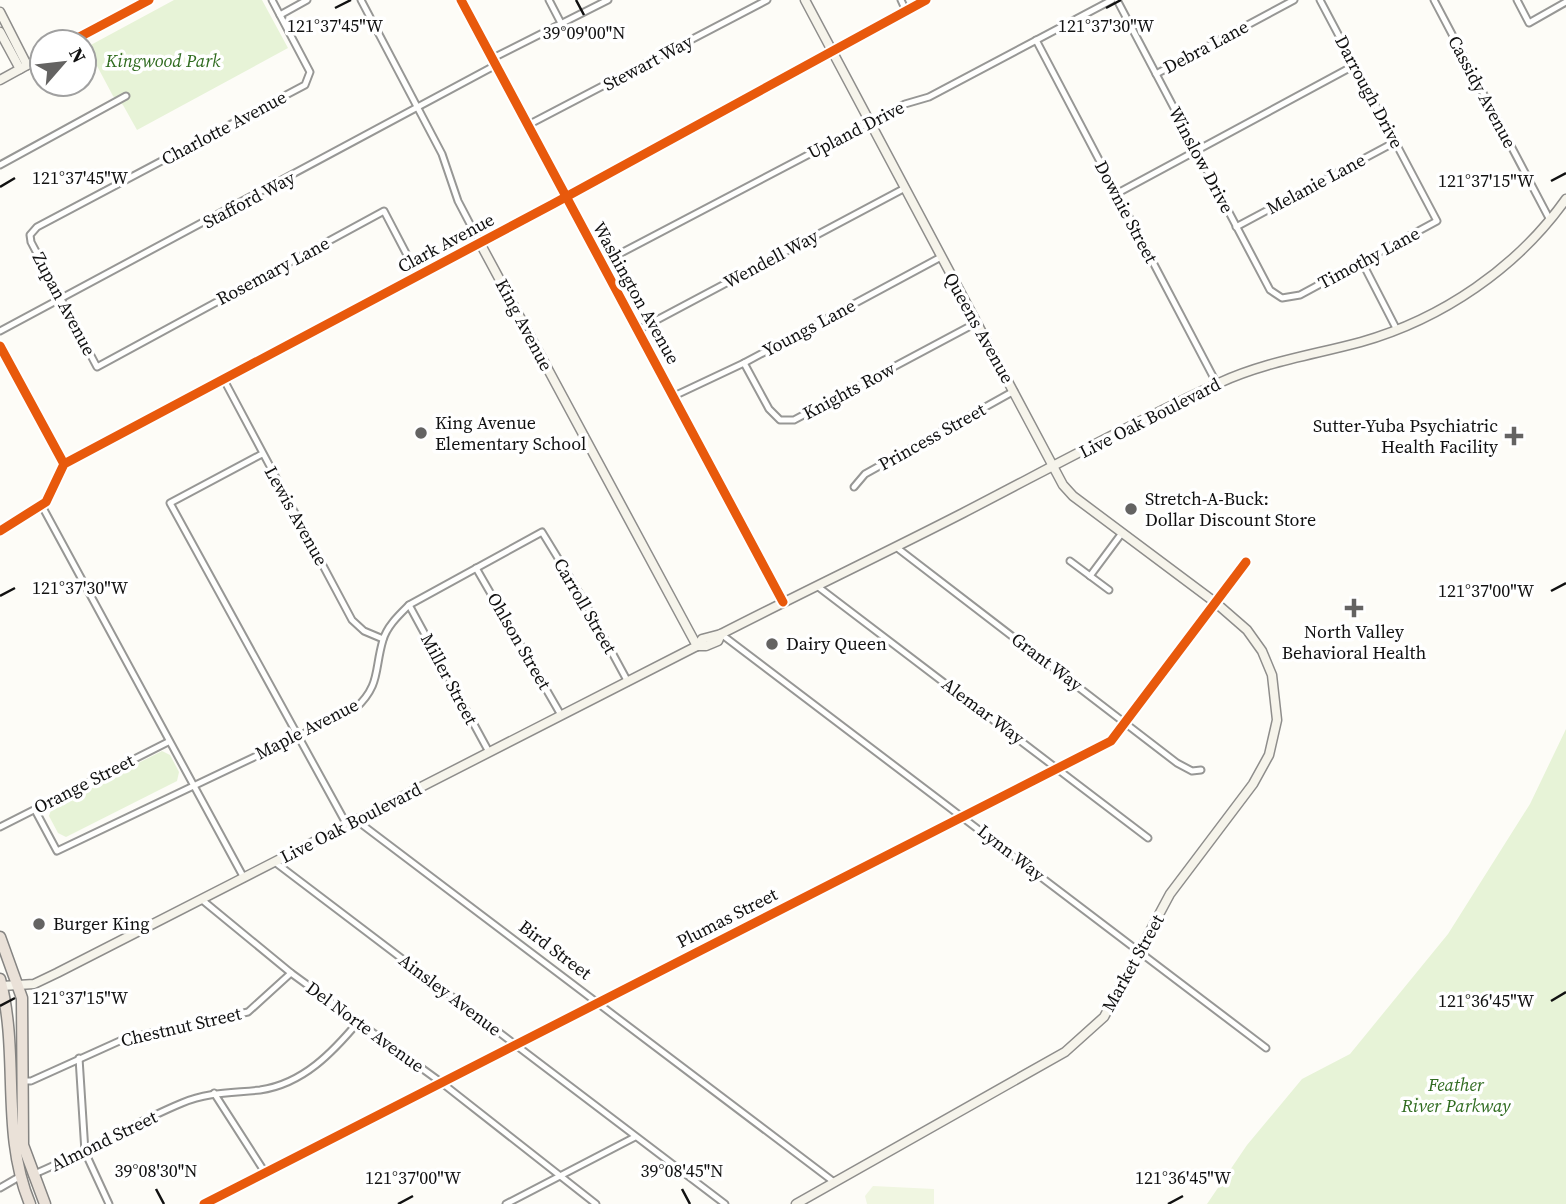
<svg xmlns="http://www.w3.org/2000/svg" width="1566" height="1204" font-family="'Source Serif 4',serif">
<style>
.park{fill:#e7f3d7}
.pitch{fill:#f0f6e1}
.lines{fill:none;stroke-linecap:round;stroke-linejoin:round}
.street-casing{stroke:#979795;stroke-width:9}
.secondary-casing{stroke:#8e8d8b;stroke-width:11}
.highway-casing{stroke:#858482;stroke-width:13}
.street{stroke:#fffffe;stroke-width:5}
.secondary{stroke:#f6f4eb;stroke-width:8}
.highway{stroke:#eae1d8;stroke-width:10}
.cycleway-casing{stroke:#fff;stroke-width:13}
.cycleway{stroke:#e8590c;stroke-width:9}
.ticks{fill:none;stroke:#111;stroke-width:2.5}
.poi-dot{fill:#646362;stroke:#fff;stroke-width:2.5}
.labels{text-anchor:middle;stroke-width:7;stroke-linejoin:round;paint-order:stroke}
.street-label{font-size:18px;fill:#111;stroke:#fff}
.park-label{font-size:18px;font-style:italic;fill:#2f6b1f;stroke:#fff}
.poi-label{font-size:18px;fill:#111;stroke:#fff;text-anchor:start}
.ticks-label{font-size:18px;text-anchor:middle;fill:#111;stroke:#fff;stroke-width:7;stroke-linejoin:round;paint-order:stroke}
</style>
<rect width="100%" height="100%" fill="#fdfcf7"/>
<g class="park">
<polygon points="174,0 262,0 288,48 137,130 123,105 113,96 87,47"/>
<polygon points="1566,729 1566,1204 1207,1204 1247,1145 1302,1079 1350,1054 1448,934 1530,804"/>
<polygon points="162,751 170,755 179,772 177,781 66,837 58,833 49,816 52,807"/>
</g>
<polygon class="pitch" points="873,1186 934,1189 934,1204 867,1204 865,1196"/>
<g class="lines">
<defs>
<g id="street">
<polyline points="272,0 310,72 305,85 37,227 30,235 31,242 97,367 384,211 418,276"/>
<polyline points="361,0 442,154 458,201 480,243"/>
<polyline points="461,0 783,602"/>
<polyline points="549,0 562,25"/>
<polyline points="901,0 906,11"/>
<polyline points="1117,0 1270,290 1282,298 1300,295 1437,221 1320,0"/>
<polyline points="1434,0 1550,220"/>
<polyline points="1517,0 1529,23 1566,2"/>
<polyline points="280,15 307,0"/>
<polyline points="1036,40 1217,384"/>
<polyline points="493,58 608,0"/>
<polyline points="1156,74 1294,0"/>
<polyline points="528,125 767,0"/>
<polyline points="0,165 126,96"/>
<polyline points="1116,194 1355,65"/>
<polyline points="1236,227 1395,142"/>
<polyline points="1362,262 1397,330"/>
<polyline points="602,263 905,104 929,97 1112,0"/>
<polyline points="638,330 905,188"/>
<polyline points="0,331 496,65"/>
<polyline points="0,346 64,464"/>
<polyline points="744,363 769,409 780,420 794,420 976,323"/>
<polyline points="224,380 352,620 364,631 383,639"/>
<polyline points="674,396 744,363 941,257"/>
<polyline points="262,454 170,503 347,825"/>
<polyline points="854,487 865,474 1014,391"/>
<polyline points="42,506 244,878"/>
<polyline points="896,547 1177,763 1192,771 1201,770"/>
<polyline points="1070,561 1109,590"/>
<polyline points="476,568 561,715"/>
<polyline points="1090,576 1122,533"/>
<polyline points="817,586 1148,838"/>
<polyline points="409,605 489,752"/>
<polyline points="721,634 1266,1048"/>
<path d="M35,810L57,851L355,709C381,685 374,670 383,640C387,626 399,615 409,605L542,532L583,599L628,682"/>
<polyline points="356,820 834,1182"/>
<polyline points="0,827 168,742"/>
<polyline points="276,863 725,1204"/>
<polyline points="201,899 291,973 442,1083 596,1204"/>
<polyline points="79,1058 85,1152 109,1204"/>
<polyline points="23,1081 31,1081 124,1039 248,1012 291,973"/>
<polyline points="214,1093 266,1174"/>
<path d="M32,1175C83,1154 131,1124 182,1103C208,1092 233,1093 260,1090C303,1084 333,1052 359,1021"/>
<polyline points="0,1188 19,1177"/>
<polyline points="204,1204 1111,741 1246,562"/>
<polyline points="506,1204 635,1137"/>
</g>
<g id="secondary">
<polyline points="0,12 27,65"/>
<polyline points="0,32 20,69"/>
<polyline points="70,42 149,0"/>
<polyline points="0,80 42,57"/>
<polyline points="480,243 697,646"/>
<polyline points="0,531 46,502 64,464 553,204 926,0"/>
<polyline points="697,646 706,646 718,641 721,634"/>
<path d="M2,986L34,984L57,973L697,646L702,639L721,634C801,593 883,554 963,513C1048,469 1132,423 1219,383C1264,362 1313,355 1361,342C1442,319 1517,268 1566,199"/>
<polyline points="796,1204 1065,1052 1104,1017 1170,894 1253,784 1269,755 1277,720 1272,675 1262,651 1247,630 1216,603 1073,496 1063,485 805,0"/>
</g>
<g id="highway">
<polyline points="0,937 22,998 23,1145 45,1204"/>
<path d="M0,979C20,1054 0,1132 30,1204"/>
</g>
</defs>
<use href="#street" class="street-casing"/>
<use href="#secondary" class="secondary-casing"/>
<use href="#highway" class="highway-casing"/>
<use href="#street" class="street"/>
<use href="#secondary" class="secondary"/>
<use href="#highway" class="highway"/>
<defs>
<g id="cycleway">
<polyline points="461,0 783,602"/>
<polyline points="70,42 149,0"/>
<polyline points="0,346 64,464"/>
<polyline points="0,531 46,502 64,464 553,204 926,0"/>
<polyline points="204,1204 1111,741 1246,562"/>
</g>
</defs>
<use href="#cycleway" class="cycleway-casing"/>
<use href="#cycleway" class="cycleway"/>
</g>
<path class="ticks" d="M576,0L584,15M335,8L351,0M1106,8L1121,0M1551,181L1566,173M0,187L15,178M1551,591L1566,583M0,596L15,588M1551,1001L1566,992M0,1006L15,998M156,1189L164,1204M682,1189L690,1204M398,1204L413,1196M1168,1204L1183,1196"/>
<g class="poi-dot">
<circle cx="421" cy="433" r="7"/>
<path d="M1510.5 425.5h7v7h7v7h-7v7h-7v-7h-7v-7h7z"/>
<circle cx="1131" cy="509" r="7"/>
<path d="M1350.5 597.5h7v7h7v7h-7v7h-7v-7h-7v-7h7z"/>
<circle cx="772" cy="644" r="7"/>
<circle cx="39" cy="924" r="7"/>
</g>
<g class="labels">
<g class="street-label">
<text transform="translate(1206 47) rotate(-28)" y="6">Debra Lane</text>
<text transform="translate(648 63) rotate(-28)" y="6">Stewart Way</text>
<text transform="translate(1369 92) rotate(62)" y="6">Darrough Drive</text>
<text transform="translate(1482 92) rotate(62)" y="6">Cassidy Avenue</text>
<text transform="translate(224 128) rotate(-28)" y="6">Charlotte Avenue</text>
<text transform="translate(856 130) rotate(-27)" y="6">Upland Drive</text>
<text transform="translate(1201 160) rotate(62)" y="6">Winslow Drive</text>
<text transform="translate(1316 184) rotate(-28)" y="6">Melanie Lane</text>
<text transform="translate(249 200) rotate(-28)" y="6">Stafford Way</text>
<text transform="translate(1126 212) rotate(62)" y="6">Downie Street</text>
<text transform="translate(446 243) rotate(-28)" y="6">Clark Avenue</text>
<text transform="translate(1369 258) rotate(-28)" y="6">Timothy Lane</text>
<text transform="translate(771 259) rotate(-28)" y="6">Wendell Way</text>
<text transform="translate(273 271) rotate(-28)" y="6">Rosemary Lane</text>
<text transform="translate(636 293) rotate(61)" y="6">Washington Avenue</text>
<text transform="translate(64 304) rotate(62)" y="6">Zupan Avenue</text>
<text transform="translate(524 325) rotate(62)" y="6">King Avenue</text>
<text transform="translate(809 328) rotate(-28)" y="6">Youngs Lane</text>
<text transform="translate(979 328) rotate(61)" y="6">Queens Avenue</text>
<text transform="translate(849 391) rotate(-28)" y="6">Knights Row</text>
<text transform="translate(1150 418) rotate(-27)" y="6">Live Oak Boulevard</text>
<text transform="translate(932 437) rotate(-29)" y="6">Princess Street</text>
<text transform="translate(296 516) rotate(61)" y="6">Lewis Avenue</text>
<text transform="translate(585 606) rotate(60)" y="6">Carroll Street</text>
<text transform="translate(519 641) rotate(60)" y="6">Ohlson Street</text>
<text transform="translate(1047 662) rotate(37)" y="6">Grant Way</text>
<text transform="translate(449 679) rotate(62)" y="6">Miller Street</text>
<text transform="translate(983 711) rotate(37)" y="6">Alemar Way</text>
<text transform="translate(307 729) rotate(-27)" y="6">Maple Avenue</text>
<text transform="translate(84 784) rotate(-27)" y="6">Orange Street</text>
<text transform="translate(351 823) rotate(-27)" y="6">Live Oak Boulevard</text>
<text transform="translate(1011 853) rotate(38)" y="6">Lynn Way</text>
<text transform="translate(727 918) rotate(-27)" y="6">Plumas Street</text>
<text transform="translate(555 950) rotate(37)" y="6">Bird Street</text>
<text transform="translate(1133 963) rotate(-61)" y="6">Market Street</text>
<text transform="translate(450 995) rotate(37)" y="6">Ainsley Avenue</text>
<text transform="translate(181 1027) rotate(-13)" y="6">Chestnut Street</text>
<text transform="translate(365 1027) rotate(36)" y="6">Del Norte Avenue</text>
<text transform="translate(104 1141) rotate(-26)" y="6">Almond Street</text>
</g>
<g class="park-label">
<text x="163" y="67">Kingwood Park</text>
<text x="1456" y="1091">Feather<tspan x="1456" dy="21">River Parkway</tspan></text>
</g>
<g class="poi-label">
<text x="435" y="429">King Avenue<tspan x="435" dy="21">Elementary School</tspan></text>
<text x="1498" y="432" text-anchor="end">Sutter-Yuba Psychiatric<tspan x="1498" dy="21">Health Facility</tspan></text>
<text x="1145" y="505">Stretch-A-Buck:<tspan x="1145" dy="21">Dollar Discount Store</tspan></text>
<text x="1354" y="638" text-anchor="middle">North Valley<tspan x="1354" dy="21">Behavioral Health</tspan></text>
<text x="786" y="650">Dairy Queen</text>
<text x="53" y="930">Burger King</text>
</g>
</g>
<g class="ticks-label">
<text x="335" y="32">121°37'45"W</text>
<text x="1106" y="32">121°37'30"W</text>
<text x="584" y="39">39°09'00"N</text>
<text x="80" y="184">121°37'45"W</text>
<text x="1486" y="187">121°37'15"W</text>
<text x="80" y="594">121°37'30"W</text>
<text x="1486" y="597">121°37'00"W</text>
<text x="80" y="1004">121°37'15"W</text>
<text x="1486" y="1007">121°36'45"W</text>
<text x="156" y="1177">39°08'30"N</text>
<text x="682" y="1177">39°08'45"N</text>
<text x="413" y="1184">121°37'00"W</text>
<text x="1183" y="1184">121°36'45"W</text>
</g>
<g transform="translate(63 63) rotate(62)"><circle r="33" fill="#ffffff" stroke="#a0a0a0" stroke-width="2"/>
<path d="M0-5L12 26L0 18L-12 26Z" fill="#646362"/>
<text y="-10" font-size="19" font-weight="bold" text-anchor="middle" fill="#111111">N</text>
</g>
</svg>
